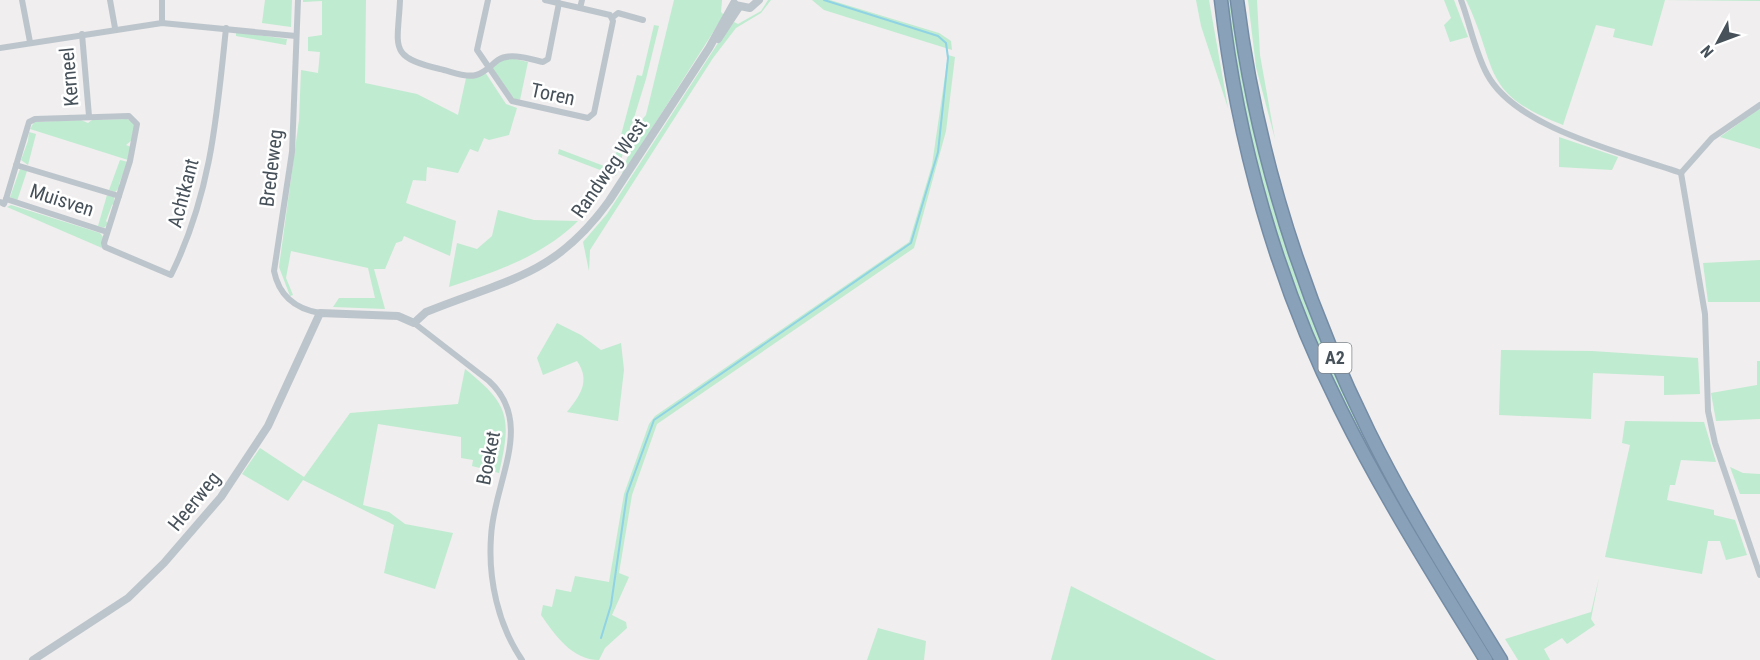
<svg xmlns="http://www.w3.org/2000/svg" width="1760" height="660" font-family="'Roboto Condensed',sans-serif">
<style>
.green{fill:#bfebd0}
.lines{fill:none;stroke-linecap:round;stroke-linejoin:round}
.stream{stroke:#8fd3e5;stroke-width:2}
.motorway-casing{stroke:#748ca5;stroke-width:15}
.minor{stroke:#bdc5cc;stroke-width:6}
.tertiary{stroke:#bdc5cc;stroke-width:8}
.motorway{stroke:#89a1b9;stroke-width:12}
.labels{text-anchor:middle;stroke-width:5;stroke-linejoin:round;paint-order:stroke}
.shield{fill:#fff;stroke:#7e858c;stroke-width:1.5}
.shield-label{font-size:18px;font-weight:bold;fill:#47515a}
.street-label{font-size:20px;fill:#47515a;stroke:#fff}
</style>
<rect width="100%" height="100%" fill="#f0eeee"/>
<g class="green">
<polygon points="265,0 292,0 291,27 262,23"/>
<polygon points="303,0 366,0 365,83 417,94 458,115 466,78 485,72 506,104 517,108 509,135 489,140 484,138 478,152 470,149 458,173 427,167 426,181 413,180 406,203 456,221 450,256 404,236 402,241 396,243 385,269 374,269 385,309 333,307 339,298 375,298 368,268 291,251 286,278 293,295 290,296 279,267 299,120 301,70 318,73 320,52 308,51 308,37 322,35 322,1 303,2"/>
<polygon points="674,0 722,0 721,12 724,15 621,177 638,124 646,115"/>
<polygon points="768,0 771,0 761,13 736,28 713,58 590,250 589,271 583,242 607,214 718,43 734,22 738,24 761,11"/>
<polygon points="812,0 830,0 939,33 951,41 952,50 824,10"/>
<polygon points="1196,0 1209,0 1228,108 1201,26"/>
<path d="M1228,0H1235L1298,276L1335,372L1386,475L1385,480C1358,430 1329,379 1308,326C1269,228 1237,104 1228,0Z"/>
<polygon points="1248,0 1257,0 1260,55 1275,139 1256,67"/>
<polygon points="1444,0 1454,0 1468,37 1450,42 1444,25 1451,18"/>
<path d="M1466,0H1760V1L1665,0L1652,46L1613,37L1615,29L1596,25L1563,125C1479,93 1499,68 1466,0Z"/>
<polygon points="654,25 659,26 646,79 616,176 558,154 559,149 612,169 637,75 642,76"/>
<polygon points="236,32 287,39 286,45 236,36"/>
<path d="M948,55L955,57L946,131L914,248L657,424L632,495L619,573L629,577L612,615L626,622L627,628L605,648L599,660C572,660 555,635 541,615L543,605L552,607L556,589L571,592L575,576L609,582L624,494L649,424L655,416L909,242L932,165Z"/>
<polygon points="506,57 528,62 520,100 514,99 492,68"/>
<polygon points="1760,108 1760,149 1720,137"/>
<polygon points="127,119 135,123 132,140 126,145 131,147 128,160 30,129 34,122 81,120 88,123 92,120"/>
<polygon points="29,132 36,134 28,165 21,160 28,141"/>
<polygon points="1559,137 1618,157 1612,170 1559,167"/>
<polygon points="120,160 128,162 119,184 120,187 115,192 109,190"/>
<polygon points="20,169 27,171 17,201 10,197"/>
<polygon points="107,195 114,197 115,203 112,205 106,221 108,224 104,228 98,226"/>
<polygon points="11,205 100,233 103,237 102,248 7,207"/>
<path d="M498,210L534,220L578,221C541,257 497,271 449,287L457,243L477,249L492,236Z"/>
<polygon points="1760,260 1760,302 1708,302 1703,263"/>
<path d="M557,323L581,335L601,350L621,343L624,370L618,421L567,412C580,396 591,381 577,361L543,375L537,358Z"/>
<polygon points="1501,350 1592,351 1698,358 1700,394 1664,395 1664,376 1593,373 1591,419 1499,415"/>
<polygon points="1757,361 1760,361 1760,419 1716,421 1711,393 1757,385"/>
<path d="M465,369C509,404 512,417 499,473L472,466L473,460L461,458V437L378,424L363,505L389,512L405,524L453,533L435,589L384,573L394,525L303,480L288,501L242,474L260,448L304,477L350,413L458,404Z"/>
<polygon points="1625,421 1704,422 1716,462 1681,460 1675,485 1670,485 1667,500 1714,510 1714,515 1735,520 1747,555 1726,560 1720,541 1708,541 1702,574 1605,557 1630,445 1622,443"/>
<polygon points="1730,467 1743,473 1760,474 1760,494 1740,494"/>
<polygon points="1599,578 1591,619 1595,625 1567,644 1562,638 1544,649 1550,660 1518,660 1505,639 1591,612"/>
<polygon points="1071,586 1216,660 1051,660"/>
<polygon points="878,628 926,641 924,660 867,660"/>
</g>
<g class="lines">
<polyline class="stream" points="601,638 611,605 627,494 654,420 911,243 938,152 948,58 946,43 938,36 824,0"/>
<defs>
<g id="motorway">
<path d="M1221,0C1237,140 1277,283 1340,408C1383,495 1435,577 1486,660"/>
<path d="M1237,0C1256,150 1302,296 1369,432C1408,511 1455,585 1501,660"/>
</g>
</defs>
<use href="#motorway" class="motorway-casing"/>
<g class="minor">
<polyline points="22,0 30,42"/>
<polyline points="110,0 115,28"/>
<polyline points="162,0 162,23"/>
<path d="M298,0L292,152L274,271C279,296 296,309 320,313"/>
<path d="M400,0C398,47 387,57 440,69C450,71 465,78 476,75C485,73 491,65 498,60C510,52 530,59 543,62L548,59L559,3"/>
<polyline points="488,0 477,50 512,101 588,118 594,113 613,21 610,15 580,8"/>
<polyline points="545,0 580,8 582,0"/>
<path d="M1461,0C1470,24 1475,52 1487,74C1516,129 1625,153 1681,173"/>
<polyline points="613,17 618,13 643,20"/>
<polyline points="82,34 89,116"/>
<polyline points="0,48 162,23 296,36"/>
<polyline points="16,165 119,196"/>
<polyline points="1681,173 1705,314 1708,411 1715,443 1760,575"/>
<polyline points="1681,173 1712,138 1760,105"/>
<polyline points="6,199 107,232"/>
<path d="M0,202L4,204L6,199L29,122L35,119L129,116L137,124L130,161L104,243L105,247L171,275C211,194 217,116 226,28"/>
<path d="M414,323L489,381C536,424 493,483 491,537C488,579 498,625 522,660"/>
</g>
<g class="tertiary">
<polyline points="735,5 750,8 759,0"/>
<polyline points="718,39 739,7"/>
<path d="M33,660L128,598L164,563L221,497L268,426L320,313L398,316L414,323L426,312C507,279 554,277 609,201L709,48L734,3"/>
</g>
<use href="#motorway" class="motorway"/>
</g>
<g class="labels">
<rect class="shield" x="1318.5" y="343" width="33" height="30" rx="4.5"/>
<g class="shield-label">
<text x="1335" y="364">A2</text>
</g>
<g class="street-label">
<text transform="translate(69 77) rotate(-95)" y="7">Kerneel</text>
<text transform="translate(553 94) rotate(12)" y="7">Toren</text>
<text transform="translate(271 168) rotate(-83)" y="7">Bredeweg</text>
<text transform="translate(609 168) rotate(-55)" y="7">Randweg West</text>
<text transform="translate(183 193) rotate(-75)" y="7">Achtkant</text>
<text transform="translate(62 200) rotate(18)" y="7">Muisven</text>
<text transform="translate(488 458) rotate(-79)" y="7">Boeket</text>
<text transform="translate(194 501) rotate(-51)" y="7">Heerweg</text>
</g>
</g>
<g transform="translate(1718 42) rotate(229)" stroke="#ffffff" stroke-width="4.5" paint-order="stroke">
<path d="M0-4.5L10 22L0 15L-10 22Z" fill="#47515a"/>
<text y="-9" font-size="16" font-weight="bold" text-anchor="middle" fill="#47515a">N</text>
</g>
</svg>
